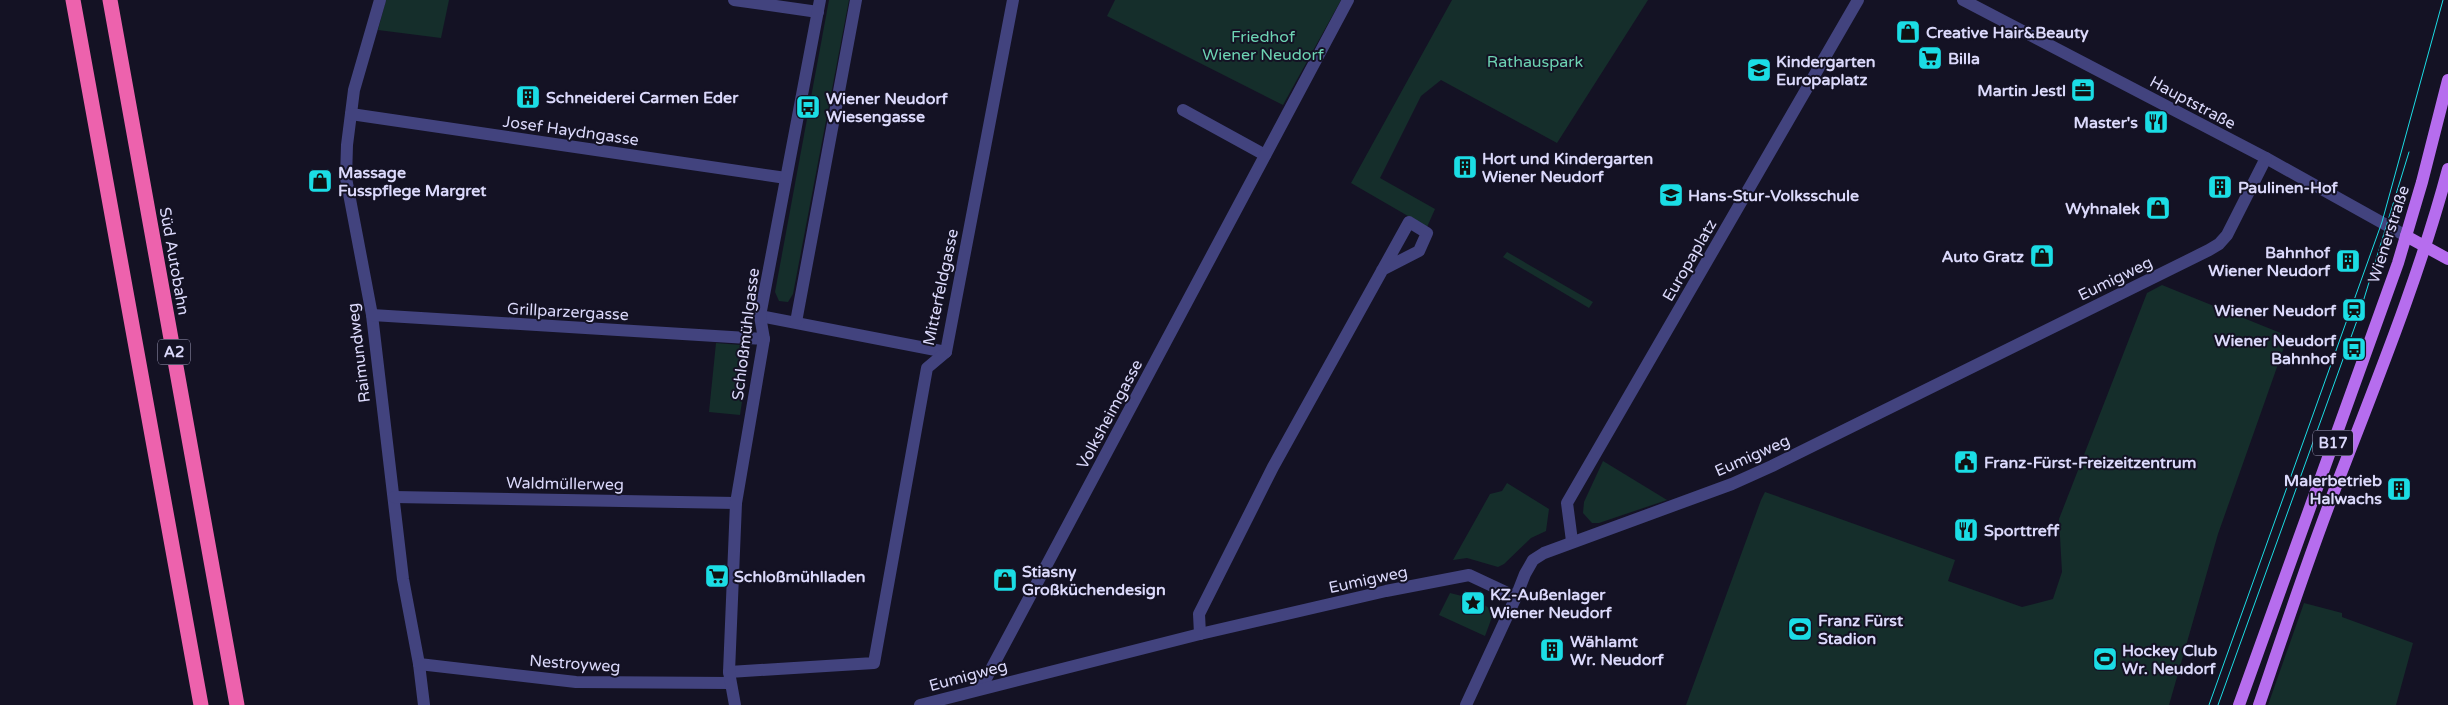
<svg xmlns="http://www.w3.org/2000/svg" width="2448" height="705" font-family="'Varela Round',sans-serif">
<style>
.green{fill:#152e2b}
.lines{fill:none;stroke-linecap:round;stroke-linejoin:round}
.minor{stroke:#42437e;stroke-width:12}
.major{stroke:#b66dee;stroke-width:12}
.highway{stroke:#ed62ad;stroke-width:15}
.tram{stroke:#1bdde5;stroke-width:1}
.labels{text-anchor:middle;stroke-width:4;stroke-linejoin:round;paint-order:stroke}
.shield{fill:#141224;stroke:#9f9dba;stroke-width:1}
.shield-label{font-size:15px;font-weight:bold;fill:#dbd9fb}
.poi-label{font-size:16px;font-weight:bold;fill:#dbd9fb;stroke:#141224;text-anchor:start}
.park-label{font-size:16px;fill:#6dd3b3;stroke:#141224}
.street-label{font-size:16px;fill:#dbd9fb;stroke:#141224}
</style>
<rect width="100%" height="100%" fill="#141224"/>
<g class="green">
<polygon points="386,0 449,0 441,38 378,30"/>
<polygon points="829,0 849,0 793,294 788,302 779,301 775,292"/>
<polygon points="1115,0 1341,0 1283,105 1107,16"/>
<polygon points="1452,0 1648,0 1557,143 1441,80 1421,96 1380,178 1435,209 1427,227 1351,183"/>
<polygon points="1507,252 1593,302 1589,308 1503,257"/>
<polygon points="2162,285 2288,336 2218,534 2169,705 1686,705 1761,500 1765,492 1955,560 1948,581 2022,607 2053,599 2062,572 2059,519 2147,293"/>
<polygon points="716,343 741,345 749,355 740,415 709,412"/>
<polygon points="1603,461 1667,500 1599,523 1592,523 1583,513 1584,502"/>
<polygon points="1507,483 1549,509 1546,531 1531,538 1504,564 1498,567 1467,558 1453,560 1490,494 1502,491"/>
<polygon points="1450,593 1466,597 1464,605 1477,611 1481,603 1492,610 1492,617 1485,636 1439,615"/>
<polygon points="2304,603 2342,613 2342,617 2413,643 2396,705 2268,705"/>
</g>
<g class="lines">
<g class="minor">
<polyline points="380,0 354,90 347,145 346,178 372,315 403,579 419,664 424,705"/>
<polyline points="734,0 818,12"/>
<polyline points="1963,0 2266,158 2406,236"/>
<polyline points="1183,110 1265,155"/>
<polyline points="351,114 786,178"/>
<polyline points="372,315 764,339"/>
<polyline points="760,316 946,352"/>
<polyline points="796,322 856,0"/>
<polyline points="394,497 736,503"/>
<polyline points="1572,541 1567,503 1858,0"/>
<polyline points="1200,634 1199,614 1273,467 1409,222 1427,233 1419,251 1382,270"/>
<polyline points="419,664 576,682 730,683"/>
<polyline points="729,672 874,663 927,368 946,352 1013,0"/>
<polyline points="981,688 1348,0"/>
<polyline points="735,705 729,672 736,503 764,339 760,316 820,0"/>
<polyline points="920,705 1200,634 1386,591 1469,575 1516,597"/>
<polyline points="1466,705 1516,597 1525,574 1533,560 1544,553 1732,484 1772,466 2209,250 2219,244 2227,235 2266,158"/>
</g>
<g class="major">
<polyline points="2406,236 2448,259"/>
<polyline points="2239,705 2398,263 2422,182 2448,80"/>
<path d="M2259,705C2285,629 2310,552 2340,476C2379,375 2420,274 2448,169"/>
</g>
<g class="highway">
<polyline points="73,0 201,705"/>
<polyline points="110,0 237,705"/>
</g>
<g class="tram">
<polyline points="2209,705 2382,222 2443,0"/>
<polyline points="2218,705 2359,315 2409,152"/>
</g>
</g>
<defs>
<symbol id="shop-square" viewBox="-11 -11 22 22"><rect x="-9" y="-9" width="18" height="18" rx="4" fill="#1bdde5" stroke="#141224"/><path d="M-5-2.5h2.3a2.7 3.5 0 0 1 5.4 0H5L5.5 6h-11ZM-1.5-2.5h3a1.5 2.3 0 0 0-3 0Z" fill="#111"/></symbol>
<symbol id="supermarket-square" viewBox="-11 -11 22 22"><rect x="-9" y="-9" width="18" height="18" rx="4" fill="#1bdde5" stroke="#141224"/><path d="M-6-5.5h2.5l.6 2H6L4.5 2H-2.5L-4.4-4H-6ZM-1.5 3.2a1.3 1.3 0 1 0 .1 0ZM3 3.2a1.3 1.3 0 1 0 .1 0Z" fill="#111"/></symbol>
<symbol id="school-square" viewBox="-11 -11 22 22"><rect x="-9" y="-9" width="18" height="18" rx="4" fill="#1bdde5" stroke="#141224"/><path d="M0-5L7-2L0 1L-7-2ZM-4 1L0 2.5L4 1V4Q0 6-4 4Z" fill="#111"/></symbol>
<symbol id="office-square" viewBox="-11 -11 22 22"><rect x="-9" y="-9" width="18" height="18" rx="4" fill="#1bdde5" stroke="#141224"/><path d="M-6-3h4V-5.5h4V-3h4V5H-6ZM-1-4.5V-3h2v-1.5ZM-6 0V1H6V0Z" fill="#111"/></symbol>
<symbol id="building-square" viewBox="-11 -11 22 22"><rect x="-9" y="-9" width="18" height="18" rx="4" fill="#1bdde5" stroke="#141224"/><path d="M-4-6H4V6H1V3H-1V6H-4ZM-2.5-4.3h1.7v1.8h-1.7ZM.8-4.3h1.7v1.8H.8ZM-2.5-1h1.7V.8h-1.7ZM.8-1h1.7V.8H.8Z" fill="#111"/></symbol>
<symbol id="bus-square" viewBox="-11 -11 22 22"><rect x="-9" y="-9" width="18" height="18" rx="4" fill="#1bdde5" stroke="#141224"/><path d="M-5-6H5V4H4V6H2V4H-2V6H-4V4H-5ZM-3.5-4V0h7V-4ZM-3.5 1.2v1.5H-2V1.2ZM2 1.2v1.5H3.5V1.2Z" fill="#111"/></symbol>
<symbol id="restaurant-square" viewBox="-11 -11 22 22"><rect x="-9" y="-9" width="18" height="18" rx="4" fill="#1bdde5" stroke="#141224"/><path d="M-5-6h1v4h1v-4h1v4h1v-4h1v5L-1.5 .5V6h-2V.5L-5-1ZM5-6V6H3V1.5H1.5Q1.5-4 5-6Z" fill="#111"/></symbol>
<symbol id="station-square" viewBox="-11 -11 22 22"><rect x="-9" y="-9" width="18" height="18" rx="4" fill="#1bdde5" stroke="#141224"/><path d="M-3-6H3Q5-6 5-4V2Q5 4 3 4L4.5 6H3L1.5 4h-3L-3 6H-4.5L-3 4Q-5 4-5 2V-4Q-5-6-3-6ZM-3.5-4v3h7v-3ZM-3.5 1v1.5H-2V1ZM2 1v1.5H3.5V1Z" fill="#111"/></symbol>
<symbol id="civic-square" viewBox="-11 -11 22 22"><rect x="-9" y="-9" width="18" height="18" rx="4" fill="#1bdde5" stroke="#141224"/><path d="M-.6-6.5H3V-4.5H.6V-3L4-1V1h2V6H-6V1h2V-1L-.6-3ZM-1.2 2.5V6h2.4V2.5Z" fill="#111"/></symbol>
<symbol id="sight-square" viewBox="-11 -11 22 22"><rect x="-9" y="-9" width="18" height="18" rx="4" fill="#1bdde5" stroke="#141224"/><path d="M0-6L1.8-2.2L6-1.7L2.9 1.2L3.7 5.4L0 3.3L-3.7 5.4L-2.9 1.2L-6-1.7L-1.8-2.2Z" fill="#111"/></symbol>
<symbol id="stadium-square" viewBox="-11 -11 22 22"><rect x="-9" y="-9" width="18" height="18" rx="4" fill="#1bdde5" stroke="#141224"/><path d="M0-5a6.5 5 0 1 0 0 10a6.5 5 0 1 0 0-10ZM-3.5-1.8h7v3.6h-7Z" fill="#111"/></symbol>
</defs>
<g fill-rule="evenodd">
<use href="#shop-square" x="1894" y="18" width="28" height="28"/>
<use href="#supermarket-square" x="1916" y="44" width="28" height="28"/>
<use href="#school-square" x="1745" y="56" width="28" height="28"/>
<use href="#office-square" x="2069" y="76" width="28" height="28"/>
<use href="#building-square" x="514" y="83" width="28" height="28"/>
<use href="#bus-square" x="794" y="93" width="28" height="28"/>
<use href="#restaurant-square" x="2142" y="108" width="28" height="28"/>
<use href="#building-square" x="1451" y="153" width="28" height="28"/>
<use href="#shop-square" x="306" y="167" width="28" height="28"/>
<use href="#building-square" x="2206" y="173" width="28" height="28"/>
<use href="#school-square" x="1657" y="181" width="28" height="28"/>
<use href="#shop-square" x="2144" y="194" width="28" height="28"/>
<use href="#shop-square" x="2028" y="242" width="28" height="28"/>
<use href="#building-square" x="2334" y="247" width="28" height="28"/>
<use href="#station-square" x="2340" y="296" width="28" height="28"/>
<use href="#bus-square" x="2340" y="335" width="28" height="28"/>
<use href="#civic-square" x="1952" y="448" width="28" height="28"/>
<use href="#building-square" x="2385" y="475" width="28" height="28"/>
<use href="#restaurant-square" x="1952" y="516" width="28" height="28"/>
<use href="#supermarket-square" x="703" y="562" width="28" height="28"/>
<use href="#shop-square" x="991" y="566" width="28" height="28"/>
<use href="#sight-square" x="1459" y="589" width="28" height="28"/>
<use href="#stadium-square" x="1786" y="615" width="28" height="28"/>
<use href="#building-square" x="1538" y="636" width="28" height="28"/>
<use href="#stadium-square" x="2091" y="645" width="28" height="28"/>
</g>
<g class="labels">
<g class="shield">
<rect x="158" y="339.5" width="32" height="25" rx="4"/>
<rect x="2313" y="430.5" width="40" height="25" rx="4"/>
</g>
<g class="shield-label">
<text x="174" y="357">A2</text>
<text x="2333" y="448">B17</text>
</g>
<g class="poi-label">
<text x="1926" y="38">Creative Hair&amp;Beauty</text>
<text x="1948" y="64">Billa</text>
<text x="1776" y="67">Kindergarten<tspan x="1776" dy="18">Europaplatz</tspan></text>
<text x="2066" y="96" text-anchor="end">Martin Jestl</text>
<text x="546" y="103">Schneiderei Carmen Eder</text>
<text x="826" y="104">Wiener Neudorf<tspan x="826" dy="18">Wiesengasse</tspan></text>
<text x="2138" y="128" text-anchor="end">Master's</text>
<text x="1482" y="164">Hort und Kindergarten<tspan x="1482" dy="18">Wiener Neudorf</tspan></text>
<text x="338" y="178">Massage<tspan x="338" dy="18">Fusspflege Margret</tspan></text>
<text x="2238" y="193">Paulinen-Hof</text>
<text x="1688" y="201">Hans-Stur-Volksschule</text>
<text x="2140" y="214" text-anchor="end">Wyhnalek</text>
<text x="2330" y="258" text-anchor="end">Bahnhof<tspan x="2330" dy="18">Wiener Neudorf</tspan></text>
<text x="2024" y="262" text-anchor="end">Auto Gratz</text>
<text x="2336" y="316" text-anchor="end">Wiener Neudorf</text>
<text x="2336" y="346" text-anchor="end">Wiener Neudorf<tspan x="2336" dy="18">Bahnhof</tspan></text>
<text x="1984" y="468">Franz-Fürst-Freizeitzentrum</text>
<text x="2382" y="486" text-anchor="end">Malerbetrieb<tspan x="2382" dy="18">Halwachs</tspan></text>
<text x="1984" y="536">Sporttreff</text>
<text x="1022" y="577">Stiasny<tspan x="1022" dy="18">Großküchendesign</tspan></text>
<text x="734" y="582">Schloßmühlladen</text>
<text x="1490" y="600">KZ-Außenlager<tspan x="1490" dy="18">Wiener Neudorf</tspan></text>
<text x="1818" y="626">Franz Fürst<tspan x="1818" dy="18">Stadion</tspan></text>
<text x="1570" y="647">Wählamt<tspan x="1570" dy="18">Wr. Neudorf</tspan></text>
<text x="2122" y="656">Hockey Club<tspan x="2122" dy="18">Wr. Neudorf</tspan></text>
</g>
<g class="park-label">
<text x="1263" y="42">Friedhof<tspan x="1263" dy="18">Wiener Neudorf</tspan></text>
<text x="1535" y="67">Rathauspark</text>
</g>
<g class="street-label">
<text transform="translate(2193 102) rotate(28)" y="6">Hauptstraße</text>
<text transform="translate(571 130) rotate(8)" y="6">Josef Haydngasse</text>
<text transform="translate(2388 234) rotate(-72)" y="6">Wienerstraße</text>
<text transform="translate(1689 260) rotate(-60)" y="6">Europaplatz</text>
<text transform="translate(175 261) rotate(80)" y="6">Süd Autobahn</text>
<text transform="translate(2115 278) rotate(-26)" y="6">Eumigweg</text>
<text transform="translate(940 287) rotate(-78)" y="6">Mitterfeldgasse</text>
<text transform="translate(568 311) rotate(3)" y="6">Grillparzergasse</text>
<text transform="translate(745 334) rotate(-83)" y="6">Schloßmühlgasse</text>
<text transform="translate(358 353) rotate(-97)" y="6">Raimundweg</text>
<text transform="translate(1109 414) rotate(-62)" y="6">Volksheimgasse</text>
<text transform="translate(1752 455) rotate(-24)" y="6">Eumigweg</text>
<text transform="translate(565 483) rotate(1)" y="6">Waldmüllerweg</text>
<text transform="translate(1368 579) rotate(-12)" y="6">Eumigweg</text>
<text transform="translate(575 663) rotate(4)" y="6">Nestroyweg</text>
<text transform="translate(968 675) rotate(-15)" y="6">Eumigweg</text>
</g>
</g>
</svg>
